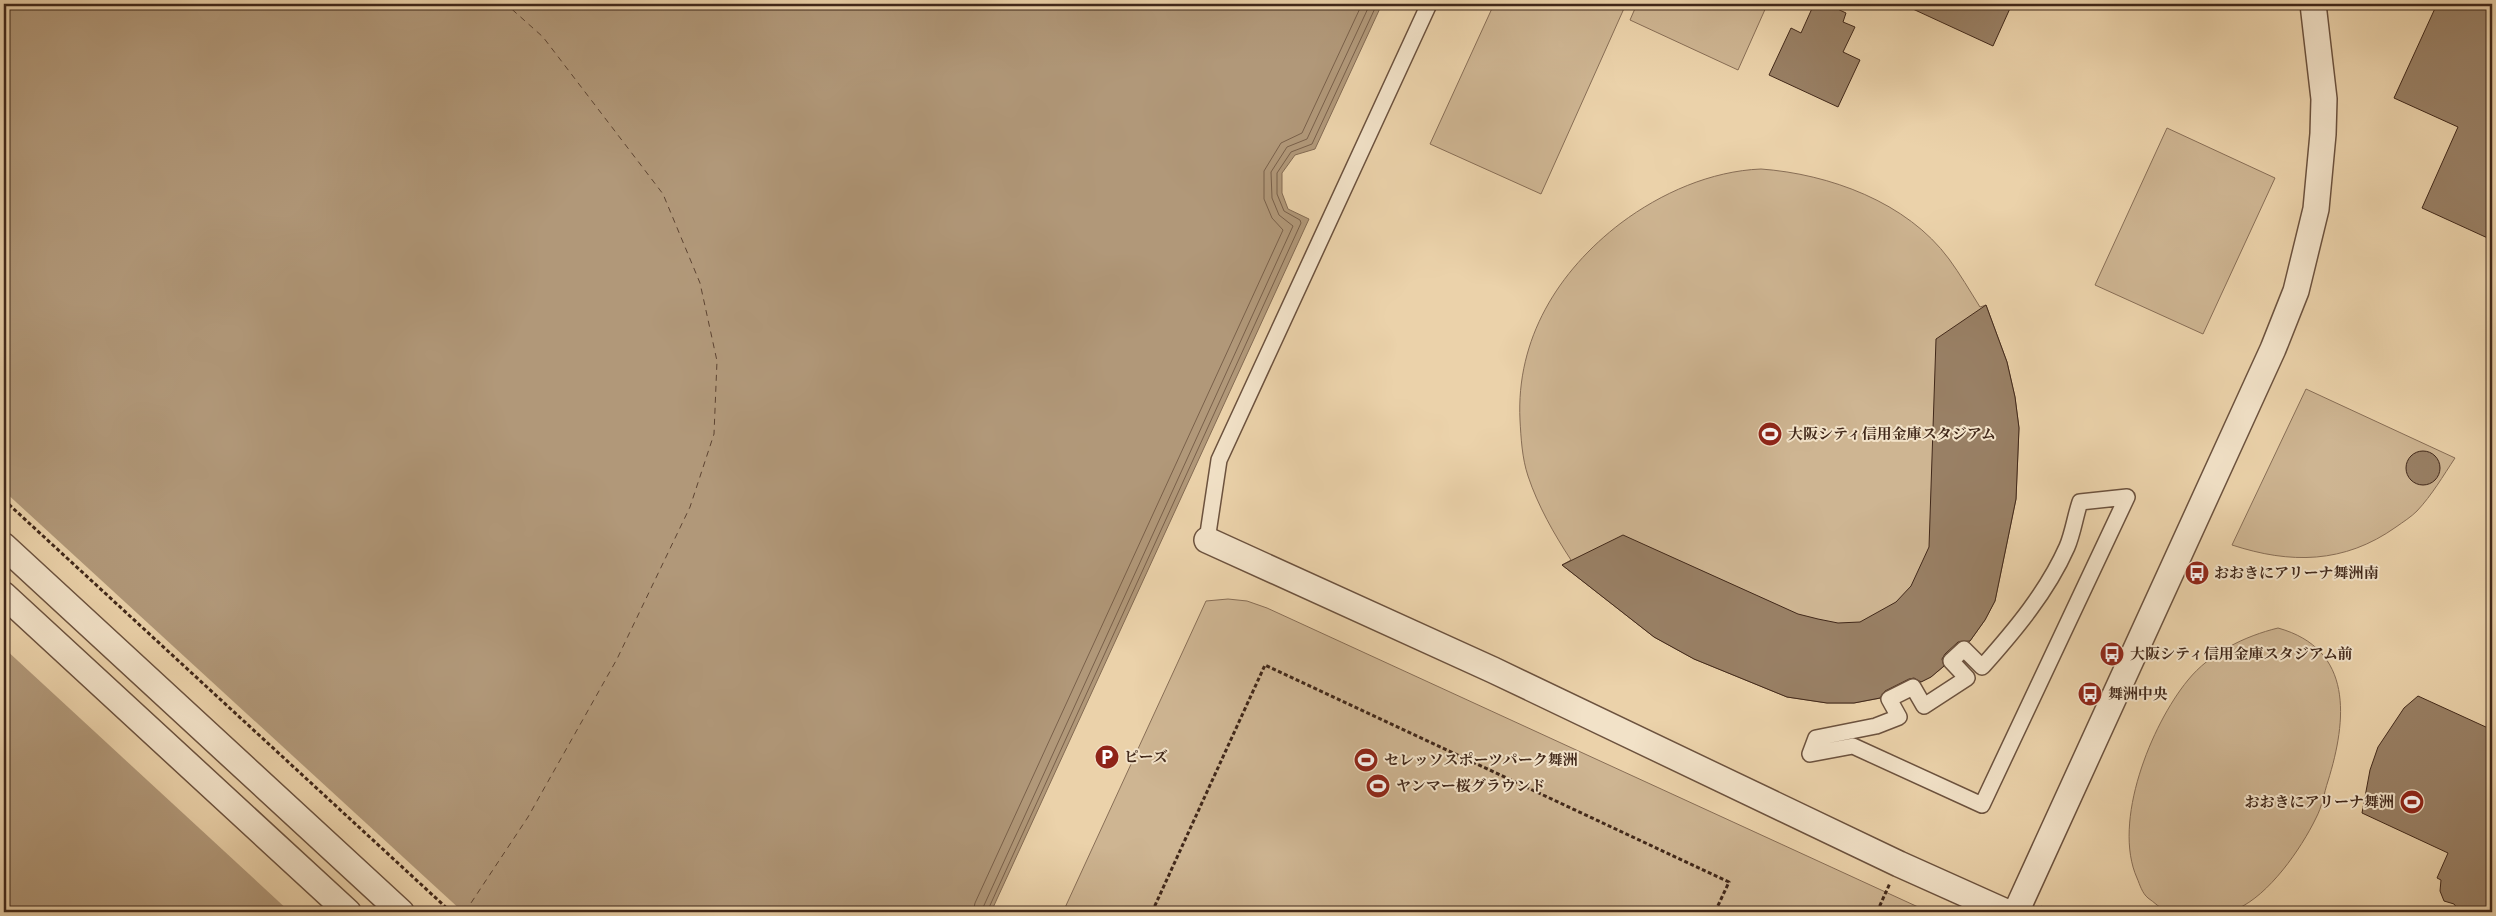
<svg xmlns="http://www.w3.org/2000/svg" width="2496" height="916" font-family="Cardo,'Noto Serif JP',serif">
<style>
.green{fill:#ceb592;stroke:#886e56}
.water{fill:#b19879;stroke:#846b53}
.pier{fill:#ebd2aa}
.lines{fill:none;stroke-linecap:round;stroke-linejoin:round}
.shore{stroke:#79604a;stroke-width:1}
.ferry{stroke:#5d4432;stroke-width:1;stroke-dasharray:6 5;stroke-linecap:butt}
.building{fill:#998065;stroke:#41281a}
.pedestrian-casing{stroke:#6c523e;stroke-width:18}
.tertiary-casing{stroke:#6c523e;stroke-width:28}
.path{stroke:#41281a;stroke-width:3;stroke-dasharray:4 2.5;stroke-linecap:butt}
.pedestrian{stroke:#f2e2c8;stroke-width:15}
.tertiary{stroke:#f2e2c8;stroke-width:25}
.labels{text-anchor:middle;stroke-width:4;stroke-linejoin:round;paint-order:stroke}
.poi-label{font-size:15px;font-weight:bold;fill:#41281a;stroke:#f2e2c8;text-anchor:start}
</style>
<rect width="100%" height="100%" fill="#ebd2aa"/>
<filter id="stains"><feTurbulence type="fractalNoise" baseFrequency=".004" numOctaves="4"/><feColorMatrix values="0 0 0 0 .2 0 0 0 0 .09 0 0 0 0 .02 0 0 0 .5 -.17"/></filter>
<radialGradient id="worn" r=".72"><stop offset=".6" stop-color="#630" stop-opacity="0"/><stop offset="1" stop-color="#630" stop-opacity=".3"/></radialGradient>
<g class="green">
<polygon points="1494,4 1626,4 1541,194 1430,144"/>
<polygon points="1637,4 1765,4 1767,5 1738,70 1630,20"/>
<polygon points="2167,128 2275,178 2203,334 2095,285"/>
<path d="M1761,169C1829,174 1907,202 1949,259C1960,274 1970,291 1980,307L1986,305L2007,362L2015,397L2019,428L2016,499L1995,601L1985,620L1970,641L1954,658L1931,677L1892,696L1854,703H1827L1787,697L1694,659L1654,637L1562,565L1571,560C1554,534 1538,506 1528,476C1522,458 1521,438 1520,420C1516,339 1558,271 1621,223C1661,193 1711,171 1761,169Z"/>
<path d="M2306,389L2455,458C2443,476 2432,495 2417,511C2411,517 2403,522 2396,527C2344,564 2290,564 2232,545Z"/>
<polygon points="1228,599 1247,601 1267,608 1929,912 1063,912 1206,601"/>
<path d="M2278,628C2354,649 2347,720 2328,781C2324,793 2322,807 2316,818C2301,849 2269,895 2237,909C2230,913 2175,915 2167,912C2161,909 2154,902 2148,898C2142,893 2140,885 2137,878C2112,822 2151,725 2188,680C2210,653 2245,636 2278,628Z"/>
</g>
<polygon class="water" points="4,4 1382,4 1315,149 1295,155 1282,173 1282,193 1288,209 1309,219 991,912 4,912"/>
<polygon class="pier" points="4,491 463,912 290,912 4,648"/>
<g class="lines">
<g class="shore">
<polyline points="973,912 975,903 1283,230 1272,218 1264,199 1264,171 1281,143 1302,133 1362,4"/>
<polyline points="981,912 1293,226 1279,215 1272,198 1271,172 1287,147 1307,139 1370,4"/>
<polyline points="987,912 1301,223 1300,220 1284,211 1277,194 1277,173 1291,152 1312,144 1377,4"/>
</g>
<polyline class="ferry" points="465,912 528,817 617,659 690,507 714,434 717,361 700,283 663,194 543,37 506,4"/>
</g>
<g class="building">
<polygon points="1814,4 1827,4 1846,13 1843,22 1855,27 1843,52 1860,60 1838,107 1769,75 1791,28 1801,33"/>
<polygon points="1902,4 2012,4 1993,46"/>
<polygon points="2437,4 2492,4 2492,240 2422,208 2458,127 2394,98"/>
<polygon points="1986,305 2007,362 2015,397 2019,428 2016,499 1995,601 1985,620 1970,641 1958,642 1945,654 1942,659 1944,666 1931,677 1921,682 1914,678 1909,679 1885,691 1880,698 1854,703 1827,703 1787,697 1694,659 1654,637 1562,565 1623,535 1798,614 1818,619 1838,623 1860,622 1896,602 1911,586 1929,547 1936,339"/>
<circle cx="2423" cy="468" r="17"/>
<polygon points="2418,696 2488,728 2487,743 2492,745 2492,912 2460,912 2454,904 2444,901 2440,891 2441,880 2437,878 2448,853 2362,813 2370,770 2378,747 2404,708"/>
</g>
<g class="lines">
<defs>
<g id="pedestrian">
<path d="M2127,497L1982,805L1853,746L1810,754L1816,738L1876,726L1899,717L1889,699L1913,687L1924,706L1967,678L1951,661L1964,649L1982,667L1983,666C2015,630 2047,592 2067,547C2073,533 2075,517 2080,502Z"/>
<polyline points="1207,540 1219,460 1429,4"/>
</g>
<g id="tertiary">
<polyline points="1207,540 1493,670 1899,864 2006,912"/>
<polyline points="4,546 401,912"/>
<polyline points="4,595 348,912"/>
<polyline points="2016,912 2273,349 2296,291 2316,209 2323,134 2324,99 2313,4"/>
</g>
</defs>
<use href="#pedestrian" class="pedestrian-casing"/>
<use href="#tertiary" class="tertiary-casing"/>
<g class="path">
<polyline points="4,500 451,912"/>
<polyline points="2041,907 2052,912"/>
<polyline points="1152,912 1265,665 1729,882 1715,912"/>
<polyline points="1877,912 1890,883"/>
</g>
<use href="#pedestrian" class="pedestrian"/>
<use href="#tertiary" class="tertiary"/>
</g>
<defs>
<symbol id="stadium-disc" viewBox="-11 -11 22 22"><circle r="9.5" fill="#8f2418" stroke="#f2e2c8"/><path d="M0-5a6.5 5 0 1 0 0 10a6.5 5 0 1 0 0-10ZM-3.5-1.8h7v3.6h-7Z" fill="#fff"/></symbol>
<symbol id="bus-disc" viewBox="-11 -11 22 22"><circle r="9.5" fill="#8f2418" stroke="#f2e2c8"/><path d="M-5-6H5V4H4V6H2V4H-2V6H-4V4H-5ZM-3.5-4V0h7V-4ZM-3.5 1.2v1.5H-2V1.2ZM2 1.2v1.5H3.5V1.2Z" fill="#fff"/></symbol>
<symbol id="parking-disc" viewBox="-11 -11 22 22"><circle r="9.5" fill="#8f2418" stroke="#f2e2c8"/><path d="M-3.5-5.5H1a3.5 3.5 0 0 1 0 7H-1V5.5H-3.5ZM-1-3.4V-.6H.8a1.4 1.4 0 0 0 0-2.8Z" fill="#fff"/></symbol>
</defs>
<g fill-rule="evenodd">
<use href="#stadium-disc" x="1756" y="420" width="28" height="28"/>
<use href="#bus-disc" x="2183" y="559" width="28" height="28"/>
<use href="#bus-disc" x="2098" y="640" width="28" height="28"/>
<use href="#bus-disc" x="2076" y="680" width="28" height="28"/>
<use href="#parking-disc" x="1093" y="743" width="28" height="28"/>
<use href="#stadium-disc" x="1352" y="746" width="28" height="28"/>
<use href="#stadium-disc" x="1364" y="772" width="28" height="28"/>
<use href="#stadium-disc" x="2398" y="788" width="28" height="28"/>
</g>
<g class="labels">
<g class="poi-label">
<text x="1788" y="439">大阪シティ信用金庫スタジアム</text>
<text x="2214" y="578">おおきにアリーナ舞洲南</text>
<text x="2130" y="659">大阪シティ信用金庫スタジアム前</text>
<text x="2108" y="699">舞洲中央</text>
<text x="1124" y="762">ピーズ</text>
<text x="1384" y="765">セレッソスポーツパーク舞洲</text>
<text x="1396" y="791">ヤンマー桜グラウンド</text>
<text x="2394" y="807" text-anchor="end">おおきにアリーナ舞洲</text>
</g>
</g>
<rect width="2496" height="916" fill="none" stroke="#ebd2aa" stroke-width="20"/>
<rect x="5" y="5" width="2486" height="906" fill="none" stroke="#41281a" stroke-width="2.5"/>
<rect x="10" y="10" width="2476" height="896" fill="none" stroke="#41281a"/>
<rect width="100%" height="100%" filter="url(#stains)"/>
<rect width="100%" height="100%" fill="url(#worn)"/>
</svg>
